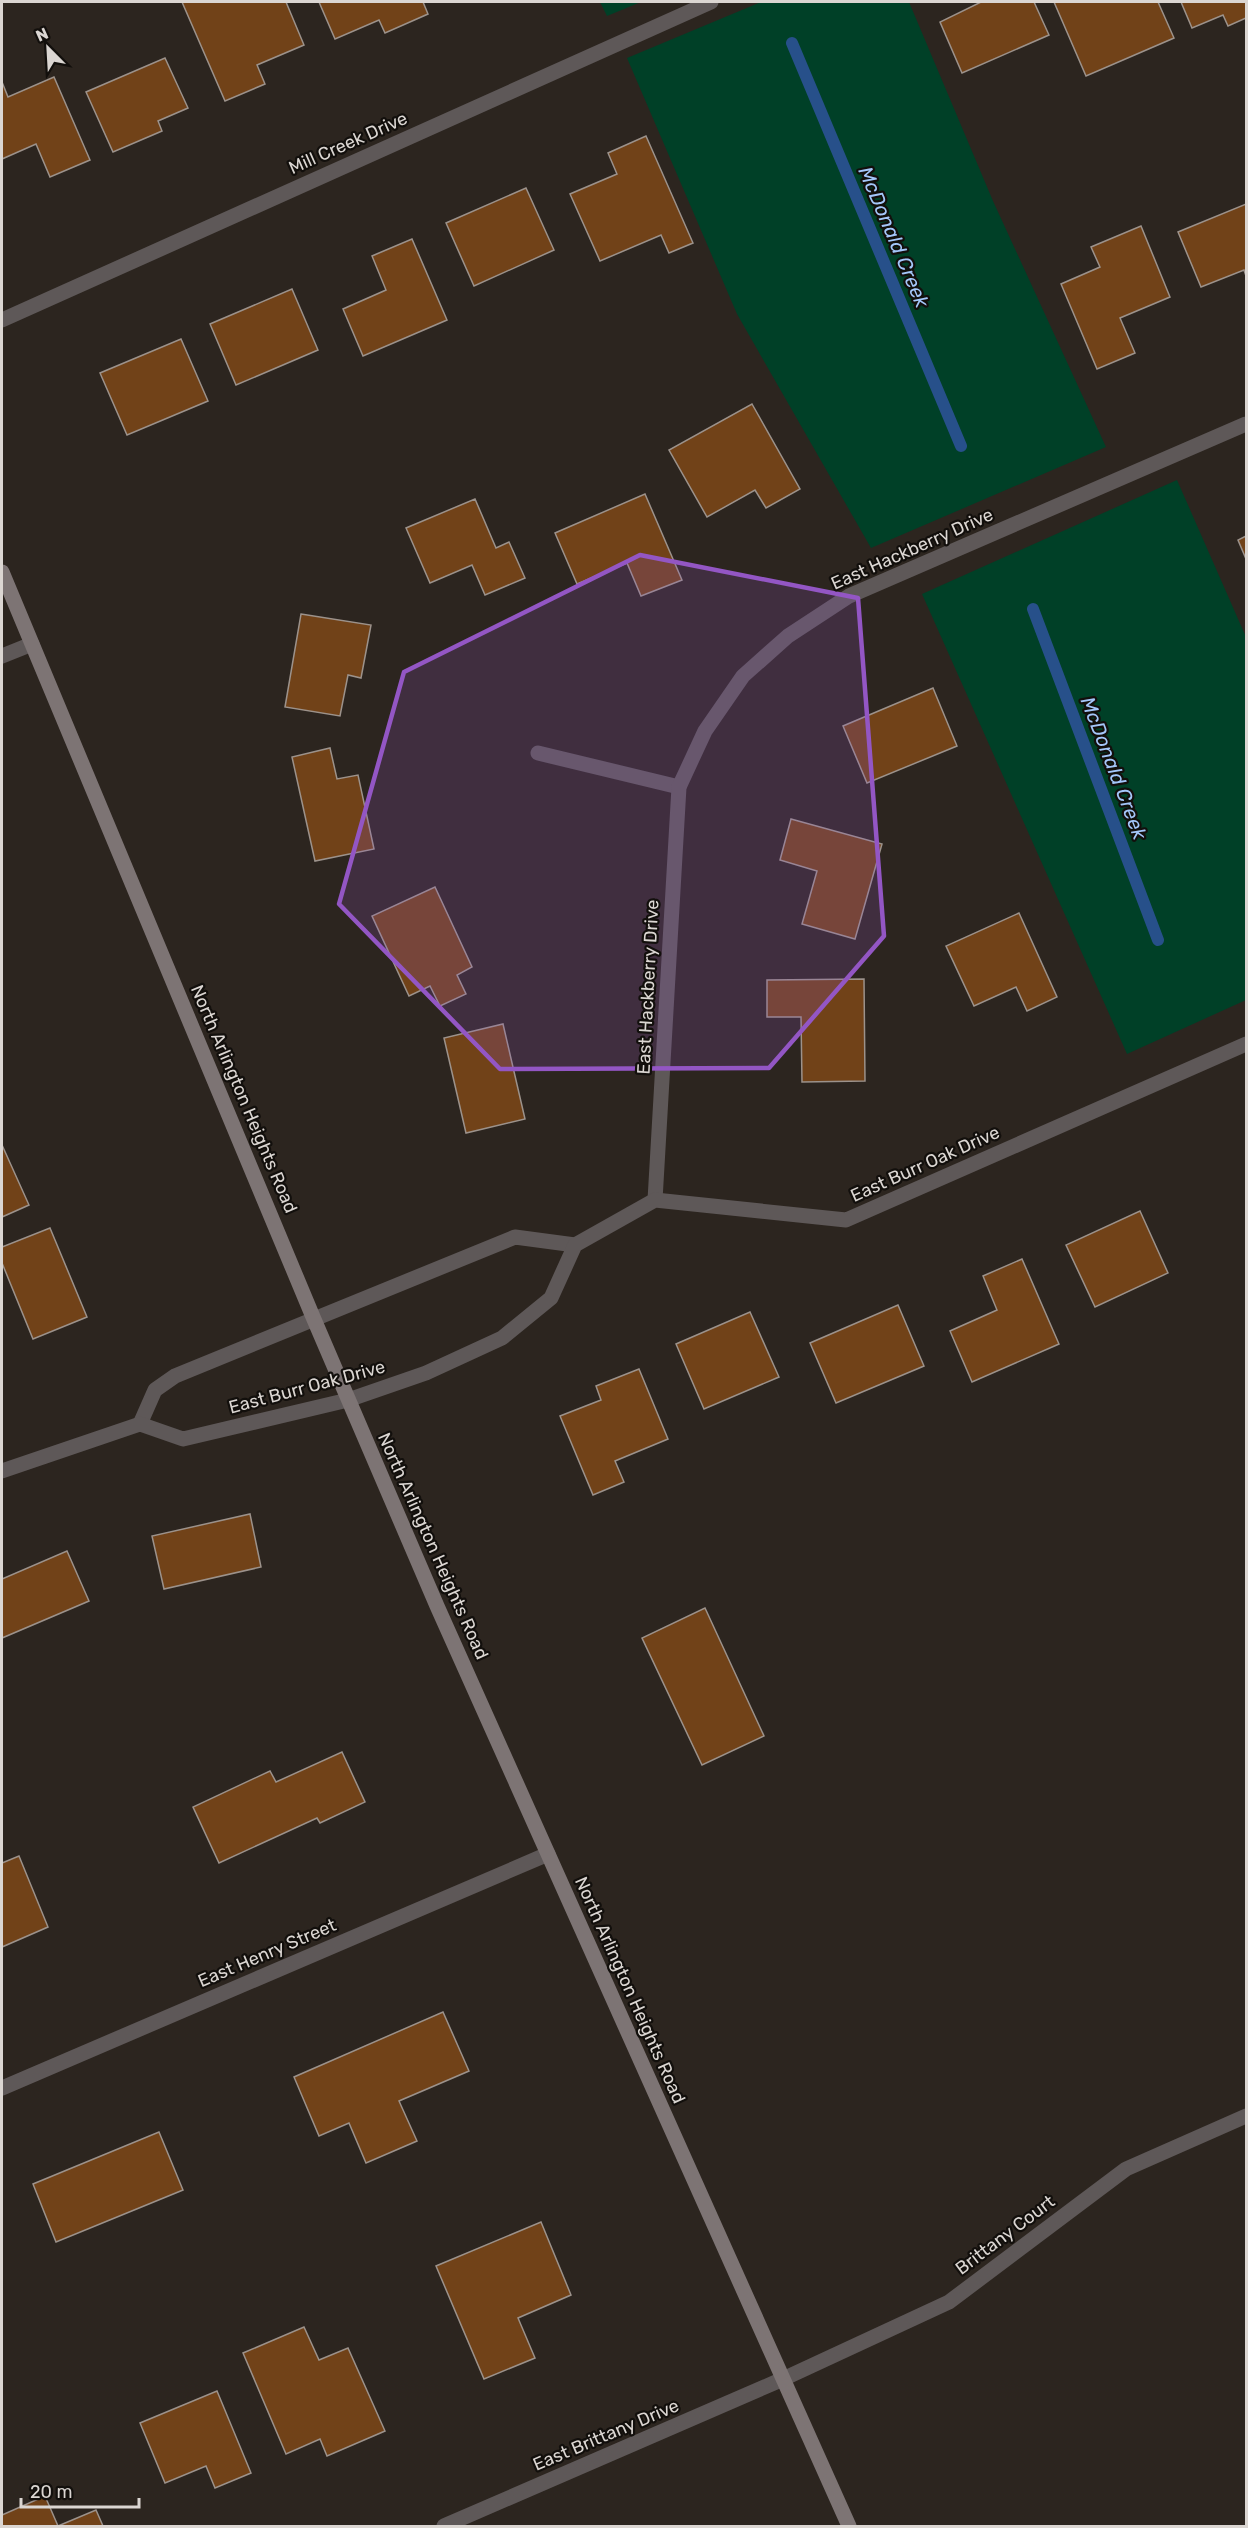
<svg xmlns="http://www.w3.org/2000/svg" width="1248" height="2528" font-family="Rubik,sans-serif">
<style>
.green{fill:#004027}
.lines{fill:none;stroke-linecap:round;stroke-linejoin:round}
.stream{stroke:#27508a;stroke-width:12}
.building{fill:#714218;stroke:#9c928b;stroke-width:1.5}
.lane{stroke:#5e5858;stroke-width:15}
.street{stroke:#5e5858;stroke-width:15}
.secondary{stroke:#7d7474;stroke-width:15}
.marked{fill:#9356c4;fill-opacity:0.2;stroke:#9356c4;stroke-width:4.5;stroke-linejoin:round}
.labels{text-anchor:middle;stroke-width:4.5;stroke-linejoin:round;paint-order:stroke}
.street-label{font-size:18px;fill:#dbd6d2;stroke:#120f0c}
.water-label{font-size:20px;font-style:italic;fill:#a4c7fa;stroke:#120f0c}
</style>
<rect width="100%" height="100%" fill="#2c251f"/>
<g class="green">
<polygon points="600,2 641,2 607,16"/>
<polygon points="761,2 909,2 993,201 1106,447 871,548 737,314 627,58"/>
<polygon points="1177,480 1246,637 1246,1000 1127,1054 922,594"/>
</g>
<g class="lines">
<g class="stream">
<polyline points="792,43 961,446"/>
<polyline points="1033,609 1158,940"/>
</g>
</g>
<g class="building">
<polygon points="182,2 286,2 304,45 257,65 265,84 225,101"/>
<polygon points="319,2 423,2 428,14 385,33 379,20 335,39"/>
<polygon points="981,2 1034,2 1049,35 962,73 940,22"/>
<polygon points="1054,2 1158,2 1174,38 1086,76"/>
<polygon points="1181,2 1246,2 1246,18 1228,26 1223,15 1192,28"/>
<polygon points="165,58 188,108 158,121 162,131 113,152 86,92"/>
<polygon points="54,77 90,160 50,177 36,144 2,159 2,82 8,97"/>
<polygon points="646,136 693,243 669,253 661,235 600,261 570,194 617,174 608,153"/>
<polygon points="526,188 554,250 474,286 446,223"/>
<polygon points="1246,204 1246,276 1244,270 1201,287 1178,232"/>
<polygon points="1141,226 1170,297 1120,318 1135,353 1097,369 1061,284 1100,267 1091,247"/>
<polygon points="412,239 447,320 363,356 343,309 386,290 372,256"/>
<polygon points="292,289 318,350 236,385 210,324"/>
<polygon points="181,339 208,401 127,435 100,373"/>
<polygon points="752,404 800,489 766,508 755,490 707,517 669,450"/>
<polygon points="645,494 682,580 641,596 627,563 577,584 555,533"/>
<polygon points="475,499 496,548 509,542 525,578 485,595 472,565 430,583 406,528"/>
<polygon points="1246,536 1246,559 1238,540"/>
<polygon points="301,614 371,625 361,678 348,675 340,716 285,707"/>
<polygon points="933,688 957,746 867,783 843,726"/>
<polygon points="330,748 337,779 358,775 374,849 315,861 292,757"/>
<polygon points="791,819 882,844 855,939 802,924 817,871 780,860"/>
<polygon points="435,887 472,967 457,975 466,994 440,1006 430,986 409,996 372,916"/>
<polygon points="1019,913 1057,997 1027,1011 1016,987 974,1006 946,946"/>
<polygon points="864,979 865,1081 802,1082 801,1017 767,1017 767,980"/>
<polygon points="503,1024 525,1119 466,1133 444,1038"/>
<polygon points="2,1145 29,1205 2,1217"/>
<polygon points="1140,1211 1168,1273 1095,1307 1066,1245"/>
<polygon points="50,1228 87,1317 33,1339 2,1263 2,1247"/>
<polygon points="1022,1259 1059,1344 972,1382 950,1331 997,1310 983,1276"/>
<polygon points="898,1305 924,1366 836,1403 810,1343"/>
<polygon points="750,1312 779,1377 704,1409 676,1344"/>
<polygon points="639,1369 668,1439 615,1461 624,1482 593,1495 560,1416 601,1400 596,1386"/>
<polygon points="250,1514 261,1567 164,1589 152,1536"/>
<polygon points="67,1551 89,1601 2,1638 2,1579"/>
<polygon points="705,1608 764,1736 702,1765 642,1638"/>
<polygon points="342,1752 365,1802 320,1823 317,1818 219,1863 193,1807 270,1771 276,1782"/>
<polygon points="19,1856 48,1927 2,1947 2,1863"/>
<polygon points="443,2012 469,2071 399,2101 417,2141 366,2163 349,2123 319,2136 294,2077"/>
<polygon points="159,2132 183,2190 56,2242 33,2184"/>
<polygon points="541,2222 571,2295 518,2318 535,2358 484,2379 436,2266"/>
<polygon points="304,2327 319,2360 348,2348 385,2431 327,2456 320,2439 286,2454 243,2353"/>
<polygon points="217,2391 251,2473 215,2488 206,2466 165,2483 140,2423"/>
<polygon points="45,2496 58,2526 2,2526 2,2515"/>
<polygon points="96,2510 103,2526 58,2526"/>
</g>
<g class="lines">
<g class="lane">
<polyline points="2,656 32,644"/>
<polyline points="538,753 679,787"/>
</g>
<g class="street">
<polyline points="2,320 711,2"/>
<polyline points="655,1200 679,787 705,731 743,676 788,636 849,596 1246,424"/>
<polyline points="140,1424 155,1390 175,1376 515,1237 575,1245"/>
<polyline points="2,1471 140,1424 183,1439 348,1400 426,1373 502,1338 551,1298 575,1245 655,1200 846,1220 1246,1044"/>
<polyline points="2,2088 548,1854"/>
<polyline points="444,2526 783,2379 949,2302 1126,2169 1246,2116"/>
</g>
<polyline class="secondary" points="2,572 313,1317 437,1606 849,2526"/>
</g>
<path class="marked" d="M640,555L858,598L884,936L769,1068L500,1069L339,904L404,672Z"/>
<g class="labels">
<g class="street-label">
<text transform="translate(348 143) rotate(-24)" y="6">Mill Creek Drive</text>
<text transform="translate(912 549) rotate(-24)" y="6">East Hackberry Drive</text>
<text transform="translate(648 987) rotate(-87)" y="6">East Hackberry Drive</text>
<text transform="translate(244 1099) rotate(67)" y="6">North Arlington Heights Road</text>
<text transform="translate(925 1164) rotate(-24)" y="6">East Burr Oak Drive</text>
<text transform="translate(307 1387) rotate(-15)" y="6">East Burr Oak Drive</text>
<text transform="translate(433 1546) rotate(66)" y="6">North Arlington Heights Road</text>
<text transform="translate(267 1953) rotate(-23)" y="6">East Henry Street</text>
<text transform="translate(630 1990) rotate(66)" y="6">North Arlington Heights Road</text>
<text transform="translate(1005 2235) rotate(-37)" y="6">Brittany Court</text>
<text transform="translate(606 2435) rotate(-23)" y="6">East Brittany Drive</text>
</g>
<g class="water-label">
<text transform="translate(894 237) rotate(67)" y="7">McDonald Creek</text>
<text transform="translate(1114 768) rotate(69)" y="7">McDonald Creek</text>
</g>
</g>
<rect width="1248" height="2528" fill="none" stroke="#dbd6d2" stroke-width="6"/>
<g transform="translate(48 48) rotate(336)" stroke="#120f0c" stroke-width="4.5" paint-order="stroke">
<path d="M0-4.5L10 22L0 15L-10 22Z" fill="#dbd6d2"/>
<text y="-9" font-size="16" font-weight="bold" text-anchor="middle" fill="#dbd6d2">N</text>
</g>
<path d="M21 2498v9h118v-9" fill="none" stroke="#dbd6d2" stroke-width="3"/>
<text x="30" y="2498" font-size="18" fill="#dbd6d2" stroke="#120f0c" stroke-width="4.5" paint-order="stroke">20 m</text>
</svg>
